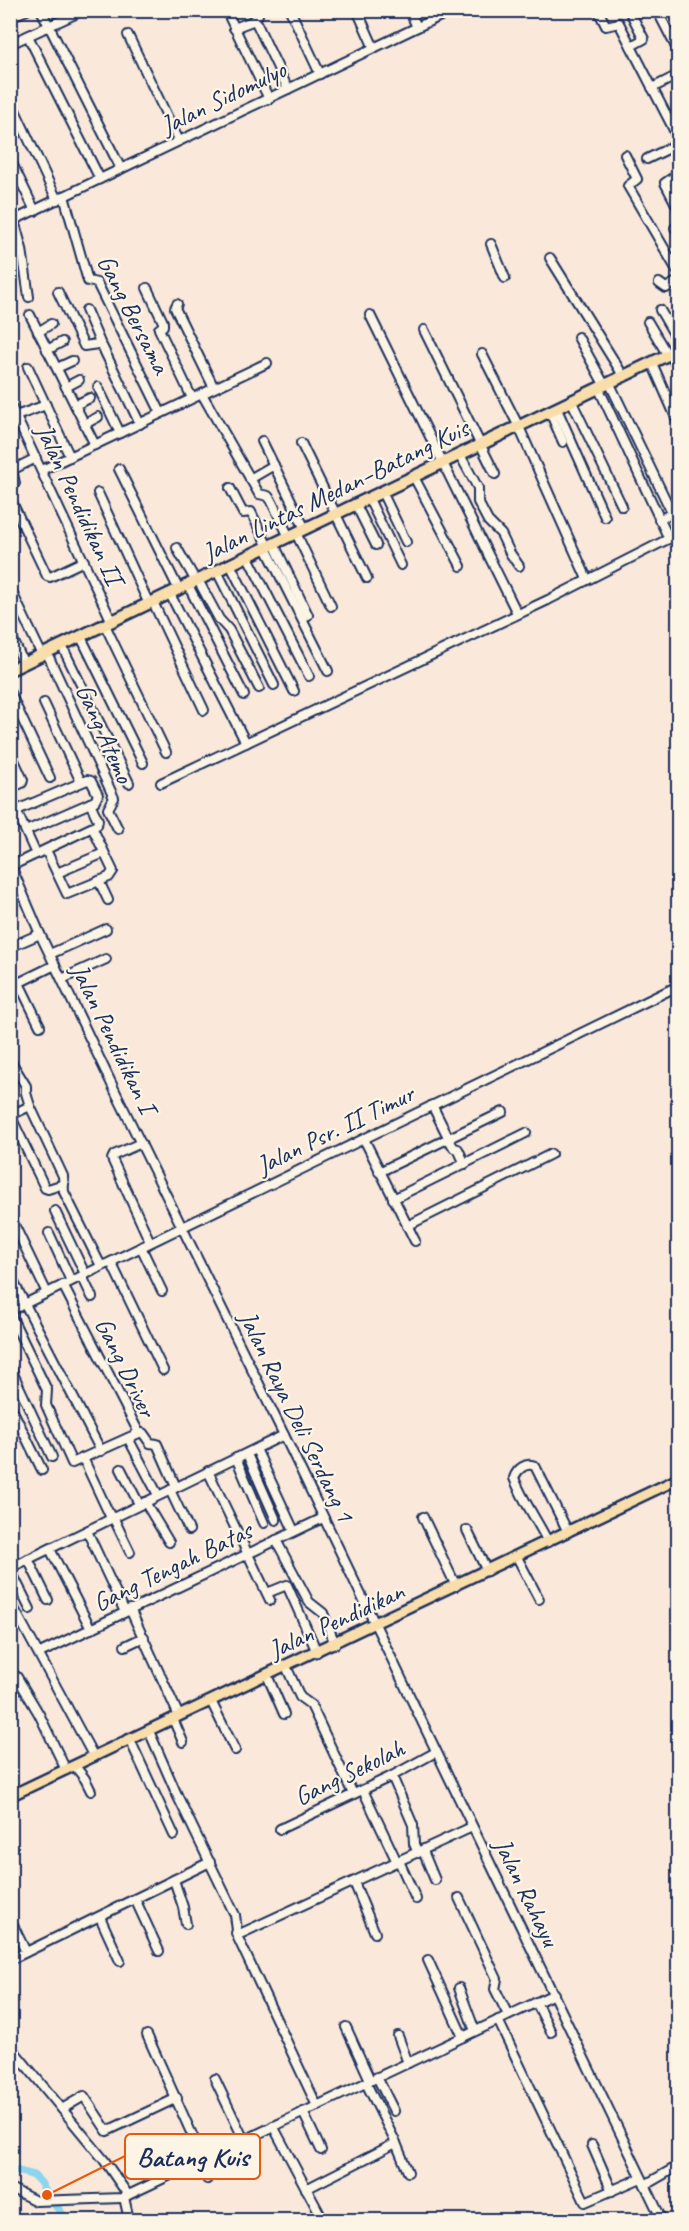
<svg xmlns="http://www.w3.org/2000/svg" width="689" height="2231" font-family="Caveat,sans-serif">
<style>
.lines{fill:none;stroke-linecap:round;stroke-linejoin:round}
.river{stroke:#8dd5ef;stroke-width:8}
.minor-casing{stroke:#1b2f5e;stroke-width:12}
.major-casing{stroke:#1b2f5e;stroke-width:14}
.highway-casing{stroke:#1b2f5e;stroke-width:15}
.minor{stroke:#fcf5e5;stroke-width:8}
.major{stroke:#f9deab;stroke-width:9}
.highway{stroke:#f9deab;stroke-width:10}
.labels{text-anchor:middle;stroke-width:4.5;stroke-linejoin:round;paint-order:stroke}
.street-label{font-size:26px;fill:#1b2f5e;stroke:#fcf5e5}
.leader{fill:none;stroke:#e8590c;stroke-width:2}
.callout-dot{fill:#e8590c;stroke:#fcf5e5;stroke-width:2}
.callout{fill:#fcf5e5;stroke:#e8590c;stroke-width:2}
.callout-label{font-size:27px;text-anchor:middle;font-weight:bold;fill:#1b2f5e}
</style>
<rect width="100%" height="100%" fill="#fae9da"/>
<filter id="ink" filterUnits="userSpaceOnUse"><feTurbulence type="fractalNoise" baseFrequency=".0167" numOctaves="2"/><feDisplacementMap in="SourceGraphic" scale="12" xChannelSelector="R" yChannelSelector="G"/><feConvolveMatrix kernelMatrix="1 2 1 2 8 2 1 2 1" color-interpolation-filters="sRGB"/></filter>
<g filter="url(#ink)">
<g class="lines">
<polyline class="river" points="10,2169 33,2175 41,2183 47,2195 67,2220"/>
<defs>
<g id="minor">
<polyline points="41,10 121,169"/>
<polyline points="226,10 269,99"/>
<polyline points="290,10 320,74"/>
<polyline points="357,10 374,48"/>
<polyline points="409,10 417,27"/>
<polyline points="598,10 606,26 619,23 672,126"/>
<polyline points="629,10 644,39 631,46"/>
<polyline points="657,10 678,51"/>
<polyline points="10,17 27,10"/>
<polyline points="254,19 258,15 258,10"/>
<polyline points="234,28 255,20 288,89"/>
<polyline points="128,35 179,141"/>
<polyline points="28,36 100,179"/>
<polyline points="10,44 75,14"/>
<polyline points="652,88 678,75"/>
<polyline points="14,108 57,200"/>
<polyline points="678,123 672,126 678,140"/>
<polyline points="625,155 637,179 628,186 678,272"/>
<polyline points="10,159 35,211"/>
<polyline points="647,159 678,144"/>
<polyline points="678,174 665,183 678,208"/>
<polyline points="64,196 88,281 97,283 161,413"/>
<polyline points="14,220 22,249 29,297"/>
<polyline points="10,222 453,10"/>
<polyline points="675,228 678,226"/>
<polyline points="491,244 505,278"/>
<polyline points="550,258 624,377"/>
<polyline points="659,283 666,288 678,281"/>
<polyline points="147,288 163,322 163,326 159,329 192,398"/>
<polyline points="58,292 84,346 98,344 102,346 140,424"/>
<polyline points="177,304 175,308 214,388"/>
<polyline points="86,310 101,345"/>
<polyline points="660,310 678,341"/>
<polyline points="30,315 95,445"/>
<polyline points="370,315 517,613"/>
<polyline points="648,322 668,356"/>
<polyline points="424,330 495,474"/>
<polyline points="38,332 51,324"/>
<polyline points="578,337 605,386"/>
<polyline points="47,350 62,342"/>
<polyline points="482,354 519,427 587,579"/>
<polyline points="671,354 678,370"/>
<polyline points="652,363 678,422"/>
<polyline points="28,367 70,457"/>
<polyline points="57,368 72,361"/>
<polyline points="610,384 671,511 670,514 659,520"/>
<polyline points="66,387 79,380"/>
<polyline points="98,387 120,433"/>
<polyline points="599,389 669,539"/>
<polyline points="202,394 259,494 268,496 271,500 289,537"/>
<polyline points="572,402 622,506"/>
<polyline points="10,404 112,622"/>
<polyline points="75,405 90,398"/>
<polyline points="557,409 605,517"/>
<polyline points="550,412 563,442"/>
<polyline points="16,416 46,405"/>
<polyline points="85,424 98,417"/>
<polyline points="262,441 305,529"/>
<polyline points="301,443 367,578"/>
<polyline points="460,455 478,488 478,502 488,521 501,534 510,553 519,566"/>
<polyline points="119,469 179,590"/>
<polyline points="42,470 267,363"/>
<polyline points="414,477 461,566"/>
<polyline points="250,479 274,465"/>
<polyline points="10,487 15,483 12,470 36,458"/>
<polyline points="230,488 243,513 251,512 268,547"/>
<polyline points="382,492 406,542"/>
<polyline points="98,493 149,604"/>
<polyline points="369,499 401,565"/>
<polyline points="11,500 47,576 50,577 84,561"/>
<polyline points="356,505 376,545"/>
<polyline points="296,533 331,606"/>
<polyline points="274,544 308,615"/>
<path d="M177,548C183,560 190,569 196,582"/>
<polyline points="266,548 328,671"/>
<polyline points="248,557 309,676"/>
<polyline points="230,564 294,691"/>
<polyline points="217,571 274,685"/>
<polyline points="198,580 219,619 229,630 259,688"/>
<polyline points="188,585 244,695"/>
<polyline points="10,588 42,655"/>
<polyline points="170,594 246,743"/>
<polyline points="153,602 204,710"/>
<polyline points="105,625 166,752"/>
<polyline points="10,633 24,664"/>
<polyline points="81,637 143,763"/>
<polyline points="62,646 129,783"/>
<polyline points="47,653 114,798 108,809 118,829"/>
<polyline points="10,693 50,778"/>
<polyline points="44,703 81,782"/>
<polyline points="10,757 13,758 23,780 22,783 10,788"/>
<polyline points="161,783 548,600 678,534"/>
<polyline points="10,797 36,854"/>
<polyline points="90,803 98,820 97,825 11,866 40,934 116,1093 284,1435 662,2220"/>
<polyline points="17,810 87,780 91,781 98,795 95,801 26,831"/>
<polyline points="46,850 67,894 109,877 113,871 93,829"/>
<polyline points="57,873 104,853"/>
<polyline points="99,881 108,900"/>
<polyline points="10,947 40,934"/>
<polyline points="50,954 106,929"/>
<polyline points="62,979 106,959"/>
<polyline points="19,983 40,1026"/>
<polyline points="10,987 55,965"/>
<polyline points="10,1060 26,1086 26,1091"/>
<polyline points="26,1093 30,1106 63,1176 64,1192 101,1266"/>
<polyline points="432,1105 451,1143 454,1148 458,1149 465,1164"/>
<polyline points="30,1106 13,1114 12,1119 45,1188 48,1189 64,1184"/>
<polyline points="364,1139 415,1241"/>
<polyline points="141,1143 114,1155 112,1159 150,1242"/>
<polyline points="379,1172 503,1112"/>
<polyline points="393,1199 526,1133"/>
<polyline points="55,1211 85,1274"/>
<polyline points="10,1216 47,1293"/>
<polyline points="407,1226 551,1154"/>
<polyline points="49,1233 71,1281"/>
<polyline points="141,1247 162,1291"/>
<polyline points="111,1262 163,1370"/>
<polyline points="10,1275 101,1451"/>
<polyline points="82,1276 92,1297"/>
<polyline points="63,1285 139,1433"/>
<polyline points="10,1311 678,986"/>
<polyline points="10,1314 47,1390 46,1405 72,1463 139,1433"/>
<polyline points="10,1367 52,1457"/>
<polyline points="10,1405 42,1470"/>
<polyline points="139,1433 143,1433 150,1443 157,1444 176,1487"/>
<polyline points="128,1438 158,1495"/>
<polyline points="256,1449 294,1531"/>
<polyline points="247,1454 276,1520"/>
<polyline points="83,1458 111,1518"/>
<polyline points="236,1458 264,1523"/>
<polyline points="121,1469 139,1504"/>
<polyline points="208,1471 270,1600"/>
<polyline points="170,1490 189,1530"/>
<polyline points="145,1502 169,1542"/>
<polyline points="113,1517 130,1552"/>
<polyline points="423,1517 456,1586"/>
<polyline points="467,1530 487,1571"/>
<polyline points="87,1531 125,1612"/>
<polyline points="276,1540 309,1602 323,1613 335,1644"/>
<path d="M548,1542C537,1520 523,1501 514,1478C517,1469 526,1462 535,1466L568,1532"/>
<polyline points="50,1549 91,1629"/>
<polyline points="517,1557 539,1599"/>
<polyline points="28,1559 48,1600"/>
<polyline points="10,1568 284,1435"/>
<polyline points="10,1569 30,1609"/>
<polyline points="267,1593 287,1585 317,1652"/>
<polyline points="10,1601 94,1757"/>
<polyline points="130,1609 179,1716"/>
<polyline points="125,1646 144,1637"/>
<polyline points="40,1653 323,1518"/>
<polyline points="286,1666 300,1697 311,1705 353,1794"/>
<polyline points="10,1671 17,1677 39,1714 66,1770"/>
<polyline points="267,1675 284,1714"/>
<polyline points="211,1701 235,1750"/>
<polyline points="173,1719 183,1742"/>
<polyline points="149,1731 178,1797 235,1915 238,1938 317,2106"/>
<polyline points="130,1740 174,1835"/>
<polyline points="75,1766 85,1779 91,1791"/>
<polyline points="392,1776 413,1825 414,1844 418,1853"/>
<polyline points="363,1790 397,1862"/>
<polyline points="280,1829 392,1776 436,1752"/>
<polyline points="423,1851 435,1880"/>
<polyline points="399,1861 416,1899"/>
<polyline points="174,1880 183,1907 186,1924"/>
<polyline points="354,1882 375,1933"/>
<polyline points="459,1898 497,1979 495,1989 508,2015"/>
<polyline points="135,1899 159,1951"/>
<polyline points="100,1917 120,1961"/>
<polyline points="10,1919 26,1952"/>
<polyline points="236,1933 242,1933 472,1827"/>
<polyline points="10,1960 210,1862"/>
<polyline points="428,1960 463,2037"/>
<polyline points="459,1988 475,2031"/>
<polyline points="536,2002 551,2032"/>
<polyline points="498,2020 585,2202 641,2178"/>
<polyline points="346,2027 370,2080"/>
<polyline points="147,2035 203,2159"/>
<polyline points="398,2036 408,2063"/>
<polyline points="10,2046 104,2160 128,2195"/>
<polyline points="377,2077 394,2111"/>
<polyline points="215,2079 244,2140"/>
<polyline points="366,2083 396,2143 408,2172"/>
<polyline points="62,2109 84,2096 107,2131 177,2098"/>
<polyline points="303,2112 321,2150"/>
<polyline points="273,2126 323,2220"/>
<polyline points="592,2145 612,2191"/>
<polyline points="197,2162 207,2179"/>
<polyline points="645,2185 678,2166"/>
<polyline points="10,2188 36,2201 122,2198 554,1994"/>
<polyline points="306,2189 396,2143"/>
<polyline points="124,2197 129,2220"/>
</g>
<polyline id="major" points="10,1796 678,1479"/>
<polyline id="highway" points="10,670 678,350"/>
</defs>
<use href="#minor" class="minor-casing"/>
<use href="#major" class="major-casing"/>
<use href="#highway" class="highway-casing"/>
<use href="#minor" class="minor"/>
<use href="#major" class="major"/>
<use href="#highway" class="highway"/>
</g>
</g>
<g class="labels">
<g class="street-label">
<text transform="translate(223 97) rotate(-26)" y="9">Jalan Sidomulyo</text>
<text transform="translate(134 314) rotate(63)" y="9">Gang Bersama</text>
<text transform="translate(335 490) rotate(-26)" y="9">Jalan Lintas Medan–Batang Kuis</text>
<text transform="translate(80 504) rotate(65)" y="9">Jalan Pendidikan II</text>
<text transform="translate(105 733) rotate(66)" y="9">Gang Atemo</text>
<text transform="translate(114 1038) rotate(64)" y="9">Jalan Pendidikan I</text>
<text transform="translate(335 1129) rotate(-26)" y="9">Jalan Psr. II Timur</text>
<text transform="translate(126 1367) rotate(64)" y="9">Gang Driver</text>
<text transform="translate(297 1416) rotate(64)" y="9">Jalan Raya Deli Serdang 1</text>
<text transform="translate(172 1566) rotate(-26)" y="9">Gang Tengah Batas</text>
<text transform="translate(336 1620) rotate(-25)" y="9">Jalan Pendidikan</text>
<text transform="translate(349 1772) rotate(-26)" y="9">Gang Sekolah</text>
<text transform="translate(527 1892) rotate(64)" y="9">Jalan Rahayu</text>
</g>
</g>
<path class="leader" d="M47 2195L125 2156"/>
<circle class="callout-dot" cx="47" cy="2195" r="6"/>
<rect class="callout" x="125" y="2134" width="135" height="45" rx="6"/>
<g class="callout-label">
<text x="193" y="2166">Batang Kuis</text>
</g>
<rect width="689" height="2231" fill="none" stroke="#fcf5e5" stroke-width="36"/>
<rect x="18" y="18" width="653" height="2195" fill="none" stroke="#1b2f5e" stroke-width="2" filter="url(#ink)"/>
</svg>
